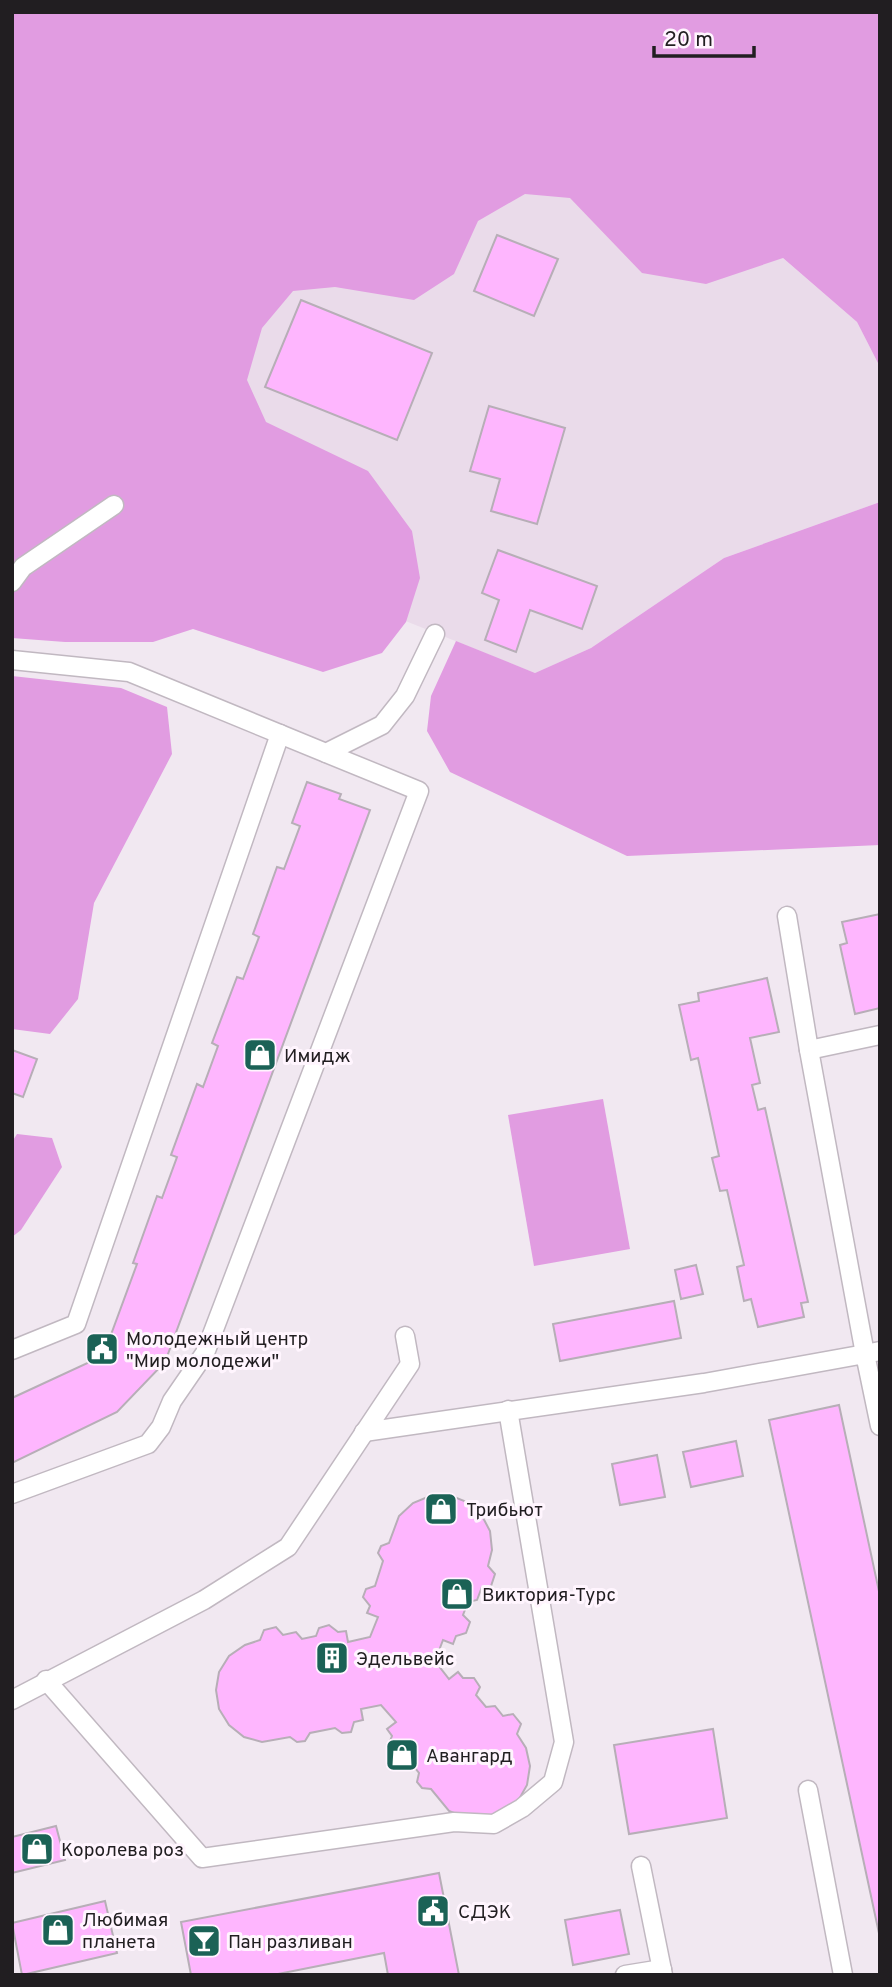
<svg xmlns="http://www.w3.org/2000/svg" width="892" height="1987" font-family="Overpass,sans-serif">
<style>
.built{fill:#eadbea}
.green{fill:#e19ce1}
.building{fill:#feb6fe;stroke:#b7aeb7;stroke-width:2}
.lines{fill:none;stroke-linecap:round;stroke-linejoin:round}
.service-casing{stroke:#c1b8c1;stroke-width:21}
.service{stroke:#fff;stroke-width:18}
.labels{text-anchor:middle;stroke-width:6;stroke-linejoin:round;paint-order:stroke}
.poi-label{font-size:19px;fill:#211e21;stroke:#fff5fe;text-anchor:start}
</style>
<rect width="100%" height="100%" fill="#f1e8f1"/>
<polygon class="built" points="598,99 857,322 880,367 880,502 724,558 591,648 535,673 92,495 139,350"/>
<g class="green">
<polygon points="12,12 880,12 880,367 857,322 783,258 706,284 642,273 570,198 525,194 478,221 454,274 414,300 335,287 293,291 262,328 247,380 266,422 368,471 412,531 420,578 406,622 382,653 323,672 193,629 153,642 65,642 12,638"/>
<polygon points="880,502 880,845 627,856 450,772 427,731 431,696 456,641 535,673 591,648 724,558"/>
<polygon points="12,676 121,688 167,707 172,754 94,903 78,999 50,1034 12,1029"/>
<polygon points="603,1099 630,1249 534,1266 508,1115"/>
<polygon points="17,1134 52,1138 62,1167 21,1230 12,1237 12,1142"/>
</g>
<g class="building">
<polygon points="497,235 558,259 534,316 474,291"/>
<polygon points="301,300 432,353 397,440 265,387"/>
<polygon points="489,406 565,428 537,524 491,511 500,479 470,471"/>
<polygon points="498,550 597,586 582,629 530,610 516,652 485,640 499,600 482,593"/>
<polygon points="307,782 341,794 339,799 370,810 165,1362 117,1412 12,1463 12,1398 92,1361 109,1340 137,1264 133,1263 157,1196 162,1198 177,1157 171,1155 197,1084 203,1087 218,1046 212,1043 237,977 243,979 259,937 253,934 277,867 284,869 300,826 292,823"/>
<polygon points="880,914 880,1008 855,1014 840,945 847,943 842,922"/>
<polygon points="767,978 779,1032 750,1038 760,1083 752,1085 758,1110 765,1108 808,1302 801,1303 804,1317 758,1327 751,1299 744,1301 737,1267 744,1265 727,1190 720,1191 712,1158 719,1156 698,1058 691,1060 679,1005 699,1001 698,993"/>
<polygon points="12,1050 37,1059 23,1097 12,1093"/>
<polygon points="696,1265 703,1294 681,1299 675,1270"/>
<polygon points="674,1301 681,1338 560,1361 553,1324"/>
<polygon points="839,1405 880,1596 880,1938 769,1420"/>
<polygon points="736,1441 743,1476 691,1487 683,1452"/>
<polygon points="657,1455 665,1497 620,1505 612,1464"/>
<polygon points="449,1495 467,1502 481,1514 490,1531 492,1550 488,1566 495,1574 491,1586 482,1587 477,1600 468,1602 463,1615 470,1622 466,1633 456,1636 453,1644 443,1640 435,1661 449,1679 458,1672 463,1678 474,1678 480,1687 476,1695 486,1707 495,1706 503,1716 513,1714 521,1724 517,1734 526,1748 530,1766 527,1785 518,1801 486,1819 467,1818 449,1811 431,1789 422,1788 417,1782 419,1773 403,1753 395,1752 388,1746 392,1736 387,1729 396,1722 381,1705 361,1709 363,1720 354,1722 351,1732 342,1733 335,1728 310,1733 305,1741 297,1742 290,1737 262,1742 244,1737 229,1725 219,1709 216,1690 219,1672 229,1656 245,1645 260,1640 264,1630 276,1627 283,1635 296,1632 302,1639 316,1636 319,1628 329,1625 338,1632 346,1631 348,1642 370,1637 378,1617 367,1613 370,1606 363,1597 366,1589 375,1586 383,1561 378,1553 381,1546 389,1543 399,1516 413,1503 430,1496"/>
<polygon points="713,1729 727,1818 629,1834 614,1745"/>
<polygon points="56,1826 65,1860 12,1873 12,1837"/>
<polygon points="439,1873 459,1975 388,1975 384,1953 273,1975 191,1975 181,1922"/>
<polygon points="105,1901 117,1953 22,1975 12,1923"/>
<polygon points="620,1910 629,1954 573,1965 565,1920"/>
</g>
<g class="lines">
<defs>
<g id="service">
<polyline points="12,582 23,567 114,505"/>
<polyline points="12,660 129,672 326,753 382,725 405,696 435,634"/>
<polyline points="787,916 809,1050"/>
<polyline points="880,1035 809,1050 865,1354 880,1351"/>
<polyline points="12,1350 76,1324 280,734"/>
<polyline points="364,1432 704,1383 865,1354 880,1426"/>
<polyline points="12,1494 148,1444 161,1427 172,1401 205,1353 419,791 326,753"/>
<polyline points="46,1680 202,1858 454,1822 494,1824 522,1808 553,1782 564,1742 508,1410"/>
<polyline points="12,1700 204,1600 288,1547 410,1364 405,1336"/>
<polyline points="808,1790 843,1975"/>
<polyline points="641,1866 663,1975"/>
<polyline points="625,1975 662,1969"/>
</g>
</defs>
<use href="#service" class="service-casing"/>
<use href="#service" class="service"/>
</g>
<defs>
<symbol id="shop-square" viewBox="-11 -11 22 22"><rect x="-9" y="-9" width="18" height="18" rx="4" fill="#1b6256" stroke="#fff5fe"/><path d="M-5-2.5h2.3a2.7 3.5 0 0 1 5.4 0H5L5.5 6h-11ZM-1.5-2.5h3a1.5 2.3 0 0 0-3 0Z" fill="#fff"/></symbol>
<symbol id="civic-square" viewBox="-11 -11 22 22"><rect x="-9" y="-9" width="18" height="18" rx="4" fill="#1b6256" stroke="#fff5fe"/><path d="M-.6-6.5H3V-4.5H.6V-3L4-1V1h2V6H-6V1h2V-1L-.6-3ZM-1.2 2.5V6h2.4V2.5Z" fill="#fff"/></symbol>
<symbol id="building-square" viewBox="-11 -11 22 22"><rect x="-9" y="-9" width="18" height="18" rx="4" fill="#1b6256" stroke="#fff5fe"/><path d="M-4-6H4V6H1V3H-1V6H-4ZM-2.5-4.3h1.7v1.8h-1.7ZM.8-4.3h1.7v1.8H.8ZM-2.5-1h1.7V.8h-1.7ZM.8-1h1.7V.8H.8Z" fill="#fff"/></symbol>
<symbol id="bar-square" viewBox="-11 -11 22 22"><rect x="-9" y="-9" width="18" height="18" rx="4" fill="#1b6256" stroke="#fff5fe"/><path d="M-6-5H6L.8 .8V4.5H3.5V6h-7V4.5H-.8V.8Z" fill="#fff"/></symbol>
</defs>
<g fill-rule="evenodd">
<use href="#shop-square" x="241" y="1036" width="38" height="38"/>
<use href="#civic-square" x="83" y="1330" width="38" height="38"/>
<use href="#shop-square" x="422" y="1490" width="38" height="38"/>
<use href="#shop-square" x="438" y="1575" width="38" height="38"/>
<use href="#building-square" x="313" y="1639" width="38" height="38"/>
<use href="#shop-square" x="383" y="1736" width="38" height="38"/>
<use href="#shop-square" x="18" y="1830" width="38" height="38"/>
<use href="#civic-square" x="414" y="1892" width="38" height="38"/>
<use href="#shop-square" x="39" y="1911" width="38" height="38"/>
<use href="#bar-square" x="185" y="1922" width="38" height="38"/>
</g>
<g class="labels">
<g class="poi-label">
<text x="284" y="1062">Имидж</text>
<text x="126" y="1345">Молодежный центр<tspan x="126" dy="22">"Мир молодежи"</tspan></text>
<text x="466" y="1516">Трибьют</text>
<text x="482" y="1601">Виктория-Турс</text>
<text x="356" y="1665">Эдельвейс</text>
<text x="426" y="1762">Авангард</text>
<text x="61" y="1856">Королева роз</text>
<text x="458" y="1918">СДЭК</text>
<text x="82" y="1926">Любимая<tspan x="82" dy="22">планета</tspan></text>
<text x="228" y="1948">Пан разливан</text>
</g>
</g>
<rect width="892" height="1987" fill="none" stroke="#211e21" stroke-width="28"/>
<path d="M654 46v10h100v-10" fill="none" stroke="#211e21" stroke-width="3.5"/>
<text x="664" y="46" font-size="21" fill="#211e21" stroke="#fff5fe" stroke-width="5" paint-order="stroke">20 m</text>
</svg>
